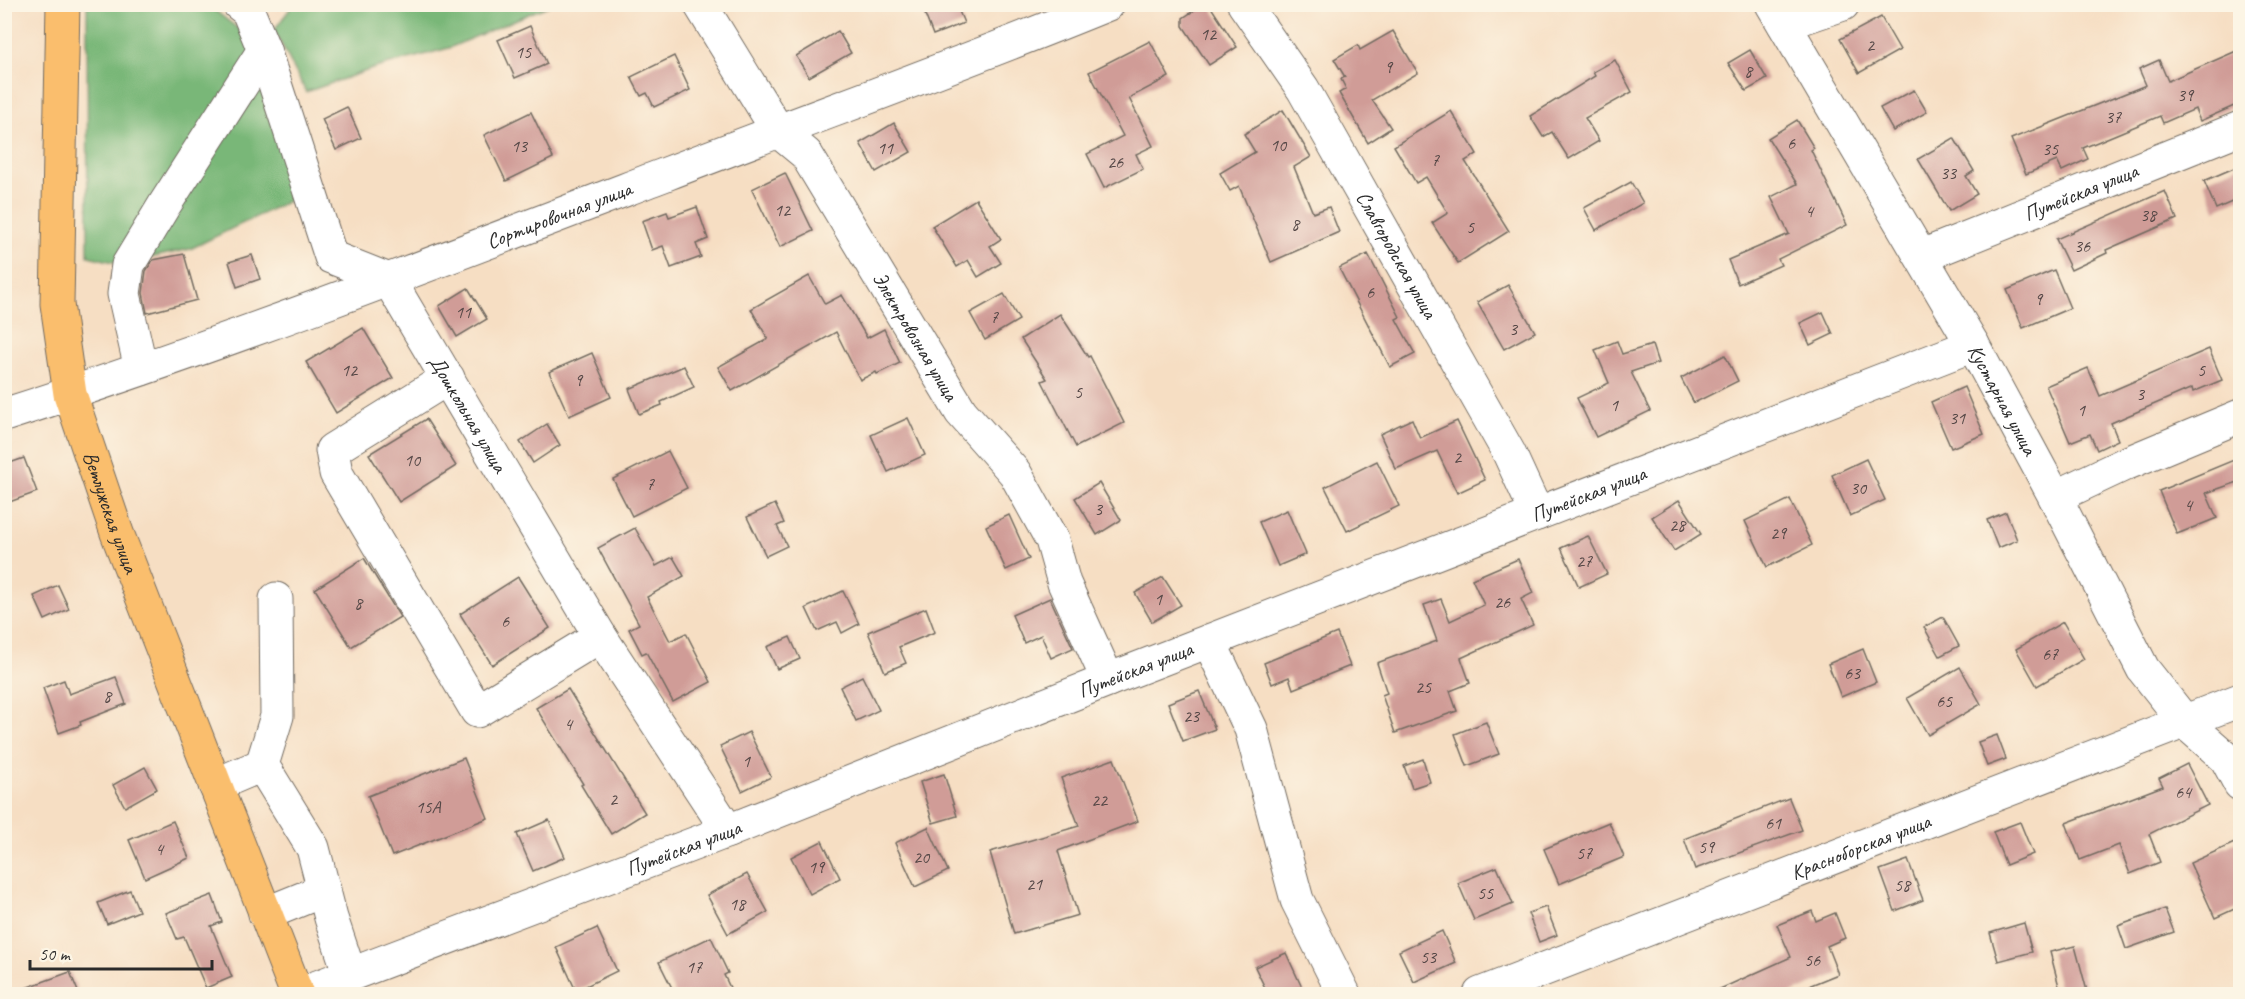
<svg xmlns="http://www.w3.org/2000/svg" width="2245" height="999" font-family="Caveat,sans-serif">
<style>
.forest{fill:#79b778;stroke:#527152;stroke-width:1.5}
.building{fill:#d09c97}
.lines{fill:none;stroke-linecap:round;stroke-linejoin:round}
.minor-casing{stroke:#726a60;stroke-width:35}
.major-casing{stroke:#726a60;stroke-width:35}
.minor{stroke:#fff;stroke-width:33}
.major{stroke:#fabe6d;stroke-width:33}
.labels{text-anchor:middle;stroke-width:4.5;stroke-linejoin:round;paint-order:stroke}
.number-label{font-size:18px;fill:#544746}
.street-label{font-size:21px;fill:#2b2b2b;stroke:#fcf5e5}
</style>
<rect width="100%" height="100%" fill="#fcf5e5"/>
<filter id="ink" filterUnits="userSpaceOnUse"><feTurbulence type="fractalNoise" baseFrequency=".0167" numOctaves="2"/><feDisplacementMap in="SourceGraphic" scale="12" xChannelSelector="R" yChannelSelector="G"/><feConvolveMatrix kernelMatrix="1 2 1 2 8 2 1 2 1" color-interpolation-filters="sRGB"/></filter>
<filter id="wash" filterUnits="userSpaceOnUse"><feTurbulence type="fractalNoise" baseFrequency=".008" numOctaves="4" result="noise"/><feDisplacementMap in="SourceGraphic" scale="24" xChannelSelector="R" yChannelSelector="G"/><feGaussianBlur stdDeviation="1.35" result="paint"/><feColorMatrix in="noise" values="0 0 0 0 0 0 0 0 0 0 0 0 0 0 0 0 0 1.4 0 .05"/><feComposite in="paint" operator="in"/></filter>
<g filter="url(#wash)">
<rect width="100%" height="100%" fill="#f6dec3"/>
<g class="forest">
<polygon points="87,5 208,5 255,42 311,190 190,249 122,264 88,256"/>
<polygon points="293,5 293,4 550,5 449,48 375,68 306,92 274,30"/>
</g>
<g id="blocks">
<g class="building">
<polygon points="921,4 956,4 964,23 933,35"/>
<polygon points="1204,4 1209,4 1237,47 1209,65 1183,26 1183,18"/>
<polygon points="1881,17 1900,50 1859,73 1840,39"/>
<polygon points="530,26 547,64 515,78 498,40"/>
<polygon points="838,31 851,53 809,77 796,56"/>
<polygon points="1393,31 1418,73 1372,100 1391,128 1368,143 1339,93 1346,89 1341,79 1345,77 1334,59 1358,45 1360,50"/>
<polygon points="1150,41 1169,77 1129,98 1153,146 1136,154 1143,169 1104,188 1087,154 1123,136 1089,72"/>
<polygon points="2241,49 2241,103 2200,121 2195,109 2163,123 2160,116 2083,148 2088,159 2062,171 2057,161 2026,174 2011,139 2146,85 2139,69 2159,60 2168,81"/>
<polygon points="1750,50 1767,79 1746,91 1728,63"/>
<polygon points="674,56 690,90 654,107 647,93 641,96 631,77"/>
<polygon points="1615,60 1632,92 1585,118 1599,141 1569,159 1552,132 1543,137 1530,116 1595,76 1593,72"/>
<polygon points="1914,90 1927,112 1893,131 1880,108"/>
<polygon points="347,107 361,138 336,150 322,119"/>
<polygon points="1283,110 1311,157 1294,167 1313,213 1329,207 1339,232 1271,262 1239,186 1230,191 1220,173 1255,152 1244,134"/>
<polygon points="1451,111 1477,154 1465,161 1509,231 1458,263 1432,223 1448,213 1426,177 1416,183 1394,146"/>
<polygon points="531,112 553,158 506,181 484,135"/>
<polygon points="1797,120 1814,148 1811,150 1847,225 1778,259 1781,265 1738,284 1728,260 1789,234 1771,197 1797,184 1768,138"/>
<polygon points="894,123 911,152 876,172 860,143"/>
<polygon points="1954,138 1974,171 1966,176 1977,194 1949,211 1918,159"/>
<polygon points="2241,165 2241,198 2216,209 2204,181"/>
<polygon points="785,173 813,231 780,247 752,189"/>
<polygon points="1631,182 1643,203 1596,230 1584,208"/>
<polygon points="2165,191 2177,219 2106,250 2107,253 2071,270 2056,239"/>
<polygon points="976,199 1001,239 990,246 1001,263 978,277 968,260 957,267 932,226"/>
<polygon points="697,207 708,239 696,244 701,257 671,268 663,246 652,250 642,221 667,212 669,217"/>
<polygon points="184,254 197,300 147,313 143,293 146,271 153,260"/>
<polygon points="1368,254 1400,317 1396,319 1415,354 1390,367 1339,268"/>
<polygon points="252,255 260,279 237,287 229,262"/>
<polygon points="2054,270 2070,308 2023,328 2007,290"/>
<polygon points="809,276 825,304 842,295 867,338 884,329 900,363 877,374 876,372 860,380 836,332 732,391 718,367 768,339 751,309"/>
<polygon points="1508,285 1535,332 1504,349 1477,302"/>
<polygon points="468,288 487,319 457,337 439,306"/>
<polygon points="1004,294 1019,320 985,340 970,313"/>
<polygon points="1823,312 1833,334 1810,345 1800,323"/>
<polygon points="1060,314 1088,357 1090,356 1124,423 1076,447 1042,381 1047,379 1021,339"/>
<polygon points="363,328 393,378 336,413 306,362"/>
<polygon points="1617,341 1622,354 1652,345 1658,363 1631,372 1650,411 1596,437 1577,398 1609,383 1595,350"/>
<polygon points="2209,349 2222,380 2193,392 2192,388 2111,423 2118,440 2097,450 2090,434 2070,442 2046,386 2088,368 2100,396"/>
<polygon points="592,353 611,397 569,416 549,372"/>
<polygon points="1725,355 1738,381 1694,403 1681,378"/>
<polygon points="684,366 694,387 661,402 662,405 639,414 629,389"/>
<polygon points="1964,387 1984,434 1951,448 1931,402"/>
<polygon points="908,418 925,455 888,472 871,435"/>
<polygon points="426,419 456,466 399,502 369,454"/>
<polygon points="1412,419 1420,438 1457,421 1485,480 1457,493 1437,451 1396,469 1380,434"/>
<polygon points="547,424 560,445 533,463 520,442"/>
<polygon points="668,451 687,488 632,516 613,479"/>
<polygon points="2241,457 2241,481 2206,493 2217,518 2177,534 2159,491"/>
<polygon points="24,458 37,492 4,504 4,465"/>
<polygon points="1866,459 1885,500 1850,516 1832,475"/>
<polygon points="1377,461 1399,506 1347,531 1325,487"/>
<polygon points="1099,483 1121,520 1097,535 1075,498"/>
<polygon points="1790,499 1812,545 1767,567 1745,521"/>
<polygon points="1679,500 1701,534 1674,551 1652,517"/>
<polygon points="775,504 784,523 777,526 787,546 766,556 747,517"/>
<polygon points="1287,510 1306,554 1278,566 1259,522"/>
<polygon points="2006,512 2017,540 1998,548 1987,520"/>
<polygon points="1009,515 1029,559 1006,570 986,526"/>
<polygon points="635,528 656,566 673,557 684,576 647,597 670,641 686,633 711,682 673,702 646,652 642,654 629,629 639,624 598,548"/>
<polygon points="1588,536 1607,574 1579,587 1561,548"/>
<polygon points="364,558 400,617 351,647 315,589"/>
<polygon points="1518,559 1533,593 1521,599 1533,625 1461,658 1470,683 1450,691 1457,711 1395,733 1382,695 1387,693 1377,663 1437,641 1424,605 1441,599 1450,621 1484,605 1472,579"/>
<polygon points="518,577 550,628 492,665 460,614"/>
<polygon points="1163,577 1181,605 1152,622 1135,593"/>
<polygon points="58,585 69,609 45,620 34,596"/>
<polygon points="843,591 859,624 842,633 837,622 817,631 806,608"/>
<polygon points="1050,598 1073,648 1051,658 1041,635 1024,643 1012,615"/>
<polygon points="926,608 935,632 899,647 906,663 885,672 868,632"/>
<polygon points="1943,617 1959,646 1940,656 1924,627"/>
<polygon points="2063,622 2084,659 2037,686 2016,649"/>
<polygon points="1337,633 1350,666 1293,689 1289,677 1272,684 1264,663"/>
<polygon points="790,637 800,659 777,669 767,647"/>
<polygon points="1863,649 1876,682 1841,697 1828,664"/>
<polygon points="1960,667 1981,704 1928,735 1907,698"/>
<polygon points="862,676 879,710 856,721 840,687"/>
<polygon points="116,677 126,704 80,722 81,725 59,733 43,688 64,680 69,694"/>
<polygon points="568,689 645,813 611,834 581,785 583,784 536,708"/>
<polygon points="1199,691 1215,729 1183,741 1168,703"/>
<polygon points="1486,722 1499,754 1467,766 1455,734"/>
<polygon points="749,732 771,777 742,791 720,746"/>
<polygon points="1997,735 2006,759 1987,766 1978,742"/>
<polygon points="464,758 488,818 392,856 368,796"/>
<polygon points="1114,759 1138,821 1058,851 1078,915 1014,934 990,852 1079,826 1061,778"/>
<polygon points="1423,759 1430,782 1412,788 1404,766"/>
<polygon points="2187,764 2208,805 2149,834 2160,862 2130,874 2119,845 2080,860 2066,823 2163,786 2159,778"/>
<polygon points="145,767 157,789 125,807 113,785"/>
<polygon points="944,774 957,816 933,823 920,782"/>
<polygon points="1789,798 1802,830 1695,869 1684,839"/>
<polygon points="549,820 565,857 533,871 517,834"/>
<polygon points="173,821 189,858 145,878 129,840"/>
<polygon points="1609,822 1624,857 1559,884 1544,849"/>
<polygon points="2020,822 2033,854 2006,865 1993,832"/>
<polygon points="928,827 948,871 915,887 895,843"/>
<polygon points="2241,840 2241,906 2215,918 2190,863"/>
<polygon points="822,841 840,878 810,894 791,857"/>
<polygon points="1908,860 1923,900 1895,911 1880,870"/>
<polygon points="1497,867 1513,904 1474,920 1458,883"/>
<polygon points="747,874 768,912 728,934 707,895"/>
<polygon points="130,890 139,911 107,924 98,903"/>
<polygon points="212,895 222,922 211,926 232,977 206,988 184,937 177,939 166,913"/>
<polygon points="1546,907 1557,935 1539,942 1528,913"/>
<polygon points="2165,909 2174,932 2126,949 2118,926"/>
<polygon points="1812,911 1816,921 1835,913 1845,938 1827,946 1838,974 1789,994 1709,994 1791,957 1777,925"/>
<polygon points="2024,923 2032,952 1998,961 1990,933"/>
<polygon points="597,928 617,971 576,991 556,947"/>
<polygon points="1442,931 1456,963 1414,982 1399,951"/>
<polygon points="711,937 728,973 724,975 733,994 675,994 659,962"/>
<polygon points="2075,946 2087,991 2074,994 2061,994 2050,952"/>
<polygon points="1286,953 1305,994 1268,994 1255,967"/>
<polygon points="70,972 79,994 14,994 14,992"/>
</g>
</g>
</g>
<g filter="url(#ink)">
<use href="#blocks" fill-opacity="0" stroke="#726a60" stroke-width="1.5"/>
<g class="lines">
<defs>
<g id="minor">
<path id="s1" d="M239,4L248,11L264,50L331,257L389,280L600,636L728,831"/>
<path id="s2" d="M700,4L778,131L806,154L961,412L1015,473L1052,540L1064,583L1108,680"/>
<path id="s3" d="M1244,4L1303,89L1509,453L1537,514"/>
<path id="s4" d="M1772,4L1973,345L2055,497L2143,669L2185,722L2226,758L2240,784"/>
<polyline points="1784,24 1843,4"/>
<path id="s5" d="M1922,256L2240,128"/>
<polyline points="141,369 124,294 128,265 165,204 264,50"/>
<polyline points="448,378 332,450 336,473 477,711 600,636"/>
<path id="s6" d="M4,415C228,343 447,258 666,174C813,117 962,64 1108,4"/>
<polyline points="2055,497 2125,464 2240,416"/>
<polyline points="1209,641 1251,729 1297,900 1344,994"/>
<polyline points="262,765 277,716 276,599"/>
<polyline points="215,785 262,765 313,848 331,918 350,975"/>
<polyline points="265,914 324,890"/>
<path id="s7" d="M299,994L728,831L1108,680L1973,345"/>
<path id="s8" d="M1480,994L2240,700"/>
</g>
<g id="major">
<path id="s9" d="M63,4L57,304L70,394L117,533L297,994"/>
</g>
</defs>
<use href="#minor" class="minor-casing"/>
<use href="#major" class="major-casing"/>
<use href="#minor" class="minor"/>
<use href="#major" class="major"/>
</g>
</g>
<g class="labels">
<g class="number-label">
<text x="1208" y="40">12</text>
<text x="1870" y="51">2</text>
<text x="523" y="58">15</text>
<text x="1388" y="73">9</text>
<text x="1748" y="77">8</text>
<text x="2185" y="101">39</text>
<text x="2113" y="123">37</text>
<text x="1791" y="149">6</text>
<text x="1278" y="151">10</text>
<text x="519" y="152">13</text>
<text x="885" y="154">11</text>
<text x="2050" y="155">35</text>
<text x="1435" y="166">7</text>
<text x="1115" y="168">26</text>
<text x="1948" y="179">33</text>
<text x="782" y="216">12</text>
<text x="1809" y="217">4</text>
<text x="2148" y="221">38</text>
<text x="1295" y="230">8</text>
<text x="1470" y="233">5</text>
<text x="2082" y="252">36</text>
<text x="1370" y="298">6</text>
<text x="2038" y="305">9</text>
<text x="463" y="318">11</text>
<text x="994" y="323">7</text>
<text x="1513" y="335">3</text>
<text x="349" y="376">12</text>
<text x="2201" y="376">5</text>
<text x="578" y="386">9</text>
<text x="1078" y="398">5</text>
<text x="2140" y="400">3</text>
<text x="1614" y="411">1</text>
<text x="2081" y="416">1</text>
<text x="1957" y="424">31</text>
<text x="1457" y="463">2</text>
<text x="412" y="466">10</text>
<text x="650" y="490">7</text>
<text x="1858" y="494">30</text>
<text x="2188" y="511">4</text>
<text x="1098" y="515">3</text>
<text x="1677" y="531">28</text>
<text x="1778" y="539">29</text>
<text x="1584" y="567">27</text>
<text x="1158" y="605">1</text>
<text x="1502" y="608">26</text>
<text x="358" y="609">8</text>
<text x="505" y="627">6</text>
<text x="2050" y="660">67</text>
<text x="1852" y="679">63</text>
<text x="1423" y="693">25</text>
<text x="107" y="702">8</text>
<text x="1944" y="707">65</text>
<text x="1191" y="722">23</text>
<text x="568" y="730">4</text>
<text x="746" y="767">1</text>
<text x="2183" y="798">64</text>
<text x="613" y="805">2</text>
<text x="1099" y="806">22</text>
<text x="428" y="813">15А</text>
<text x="1773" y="829">61</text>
<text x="1706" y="853">59</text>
<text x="159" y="855">4</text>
<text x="1584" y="859">57</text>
<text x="921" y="863">20</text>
<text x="816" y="873">19</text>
<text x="1034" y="890">21</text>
<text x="1902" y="891">58</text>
<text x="1485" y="899">55</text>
<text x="737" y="910">18</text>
<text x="1428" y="963">53</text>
<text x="1812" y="966">56</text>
<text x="694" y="973">17</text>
</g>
<g class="street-label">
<text dy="7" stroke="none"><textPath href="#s5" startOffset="171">Путейская улица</textPath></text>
<text dy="7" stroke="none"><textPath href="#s6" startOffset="590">Сортировочная улица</textPath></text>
<text dy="7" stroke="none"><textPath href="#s3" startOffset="294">Славгородская улица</textPath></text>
<text dy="7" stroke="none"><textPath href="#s2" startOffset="398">Электровозная улица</textPath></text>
<text dy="7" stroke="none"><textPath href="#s4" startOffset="458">Кустарная улица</textPath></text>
<text dy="7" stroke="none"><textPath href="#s1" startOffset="489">Дошкольная улица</textPath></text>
<text dy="7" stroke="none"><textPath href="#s7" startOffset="1383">Путейская улица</textPath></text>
<text dy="7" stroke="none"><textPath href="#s9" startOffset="516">Ветлужская улица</textPath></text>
<text dy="7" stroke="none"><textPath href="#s7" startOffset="897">Путейская улица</textPath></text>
<text dy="7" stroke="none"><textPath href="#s8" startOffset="408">Красноборская улица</textPath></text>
<text dy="7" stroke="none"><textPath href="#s7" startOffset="411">Путейская улица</textPath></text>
</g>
</g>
<rect width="2245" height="999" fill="none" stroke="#fcf5e5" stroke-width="24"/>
<path d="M30 960v9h182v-9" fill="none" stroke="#2b2b2b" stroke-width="3"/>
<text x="39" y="960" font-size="18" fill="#2b2b2b" stroke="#fcf5e5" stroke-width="4.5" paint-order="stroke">50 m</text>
</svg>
